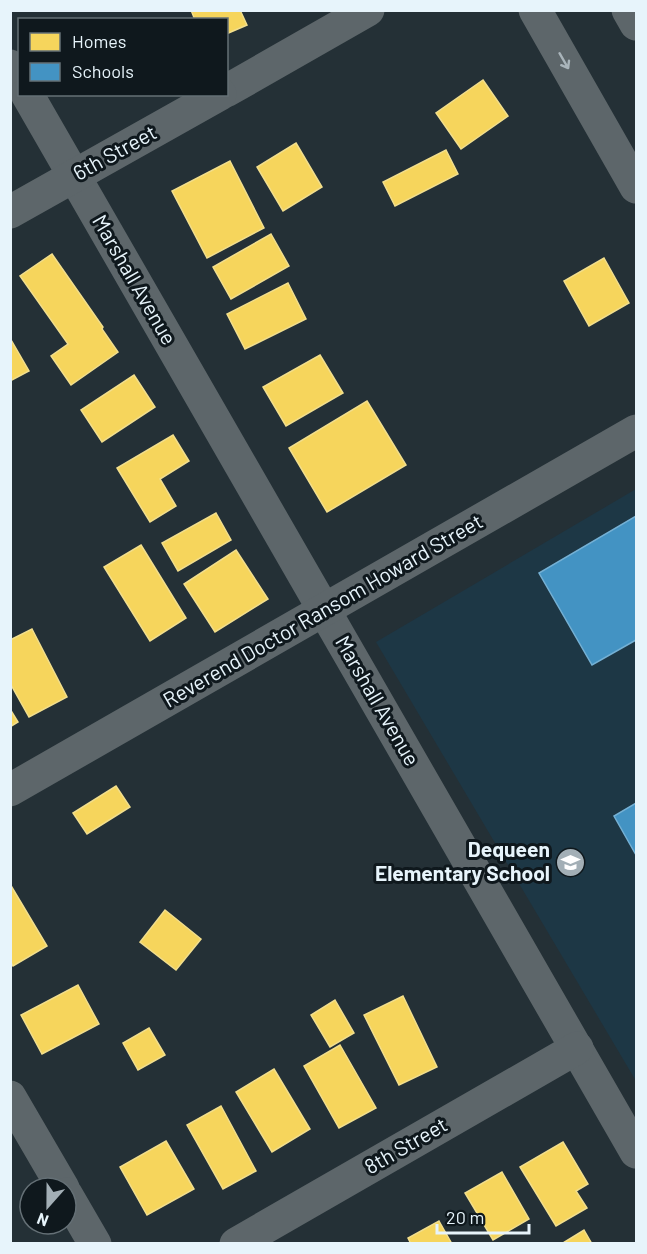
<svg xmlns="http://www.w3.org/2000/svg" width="647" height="1254" font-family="Barlow,sans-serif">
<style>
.built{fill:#1d3745}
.homes{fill:#f6d55c;stroke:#f2de8c;stroke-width:1.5}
.schools{fill:#4393c3;stroke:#74b0d4;stroke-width:1.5}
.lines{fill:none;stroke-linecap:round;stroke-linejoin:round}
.minor{stroke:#5d666a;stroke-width:33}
.oneway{stroke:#a9b4ba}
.labels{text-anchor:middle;stroke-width:6;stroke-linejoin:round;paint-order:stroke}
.street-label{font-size:21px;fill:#e7f4fb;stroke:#0f181d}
.poi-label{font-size:21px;font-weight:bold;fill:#e7f4fb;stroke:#0f181d;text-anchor:end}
</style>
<rect width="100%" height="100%" fill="#243036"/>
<polygon class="built" points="636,489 636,1081 376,642"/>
<g class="homes">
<polygon points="191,10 240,10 247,25 226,34 226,20 195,20"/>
<polygon points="483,80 508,116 461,149 436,113"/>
<polygon points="296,143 322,187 283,211 257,167"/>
<polygon points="446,150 458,174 395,206 383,182"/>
<polygon points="230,161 264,228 207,258 172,191"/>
<polygon points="271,234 289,266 231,299 213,267"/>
<polygon points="52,254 103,327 102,329 118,352 71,385 51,356 68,344 20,276"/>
<polygon points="604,258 629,303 589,326 564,281"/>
<polygon points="288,283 306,319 245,349 227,314"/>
<polygon points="10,338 29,371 10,381"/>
<polygon points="320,355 343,393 286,426 263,387"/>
<polygon points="134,375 155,407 102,442 81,410"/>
<polygon points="367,401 406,465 327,512 289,448"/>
<polygon points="173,435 189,461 160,479 176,506 150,522 117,468"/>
<polygon points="216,513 231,540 178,571 162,543"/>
<polygon points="141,545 186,618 150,641 104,567"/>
<polygon points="236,550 268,599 215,632 184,584"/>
<polygon points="32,629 67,697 29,717 10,683 10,640"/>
<polygon points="10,709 18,722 10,727"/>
<polygon points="116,786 130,807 87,834 73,813"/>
<polygon points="10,884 47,946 13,966 10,961"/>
<polygon points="165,910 201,939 176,970 140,942"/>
<polygon points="78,985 99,1024 42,1054 21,1015"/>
<polygon points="403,996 437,1067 399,1085 364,1015"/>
<polygon points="335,1000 354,1033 330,1047 311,1015"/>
<polygon points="149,1028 165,1055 138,1070 123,1043"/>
<polygon points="340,1045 376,1108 339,1128 304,1066"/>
<polygon points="274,1069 310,1129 272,1152 236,1092"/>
<polygon points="221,1106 256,1171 223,1189 187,1125"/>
<polygon points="166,1141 194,1189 147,1215 120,1167"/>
<polygon points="563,1142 588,1184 576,1191 587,1208 556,1226 520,1167"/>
<polygon points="502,1172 529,1219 493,1240 465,1193"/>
<polygon points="439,1221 452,1244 411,1244 408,1238"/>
<polygon points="584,1230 592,1244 563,1244 563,1243"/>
</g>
<g class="schools">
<polygon points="636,516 636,640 592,665 539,573"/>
<polygon points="636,803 636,855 614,816"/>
</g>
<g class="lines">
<g class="minor">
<polyline points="535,10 636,187"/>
<polyline points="628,10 636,24"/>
<polyline points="10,66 20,81"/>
<polyline points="226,91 368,10"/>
<polyline points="27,94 636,1152"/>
<polyline points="10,212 220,94"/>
<polyline points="10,790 636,431"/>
<polyline points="10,1097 63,1188"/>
<polyline points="66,1194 95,1244"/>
<polyline points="236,1244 577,1048"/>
</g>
</g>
<defs><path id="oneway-shaft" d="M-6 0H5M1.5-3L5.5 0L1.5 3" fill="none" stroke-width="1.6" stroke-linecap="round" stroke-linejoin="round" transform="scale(1.5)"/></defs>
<use class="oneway" href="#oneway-shaft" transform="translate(564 61) rotate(60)"/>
<defs>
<symbol id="school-disc" viewBox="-11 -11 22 22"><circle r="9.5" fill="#a3afb6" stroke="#0f181d"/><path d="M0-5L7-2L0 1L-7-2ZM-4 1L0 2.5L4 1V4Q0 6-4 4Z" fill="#fff"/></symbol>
</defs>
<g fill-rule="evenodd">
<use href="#school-disc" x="554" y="846" width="33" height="33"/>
</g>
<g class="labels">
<g class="street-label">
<text transform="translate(115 153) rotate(-29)" y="7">6th Street</text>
<text transform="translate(134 280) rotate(60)" y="7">Marshall Avenue</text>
<text transform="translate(323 611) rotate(-30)" y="7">Reverend Doctor Ransom Howard Street</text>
<text transform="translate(377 701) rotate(60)" y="7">Marshall Avenue</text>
<text transform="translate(406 1146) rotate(-30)" y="7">8th Street</text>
</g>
<g class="poi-label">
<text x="550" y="857">Dequeen<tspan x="550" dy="24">Elementary School</tspan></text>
</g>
</g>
<rect width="647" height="1254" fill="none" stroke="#e7f4fb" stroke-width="24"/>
<rect x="18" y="18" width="210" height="78" fill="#0f181d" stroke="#657076" stroke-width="1.5"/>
<rect x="30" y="33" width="30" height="18" fill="#f6d55c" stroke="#657076" stroke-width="1.5"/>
<text x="72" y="48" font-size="18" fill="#e7f4fb">Homes</text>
<rect x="30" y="63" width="30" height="18" fill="#4393c3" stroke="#657076" stroke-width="1.5"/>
<text x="72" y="78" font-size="18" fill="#e7f4fb">Schools</text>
<g transform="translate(48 1206) rotate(201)"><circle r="28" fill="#0f181d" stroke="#657076" stroke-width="1.5"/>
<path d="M0-4.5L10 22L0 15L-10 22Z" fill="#a3afb6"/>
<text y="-9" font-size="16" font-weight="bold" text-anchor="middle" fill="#e7f4fb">N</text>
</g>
<path d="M437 1224v9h92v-9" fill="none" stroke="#e7f4fb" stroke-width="3"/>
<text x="446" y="1224" font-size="18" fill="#e7f4fb" stroke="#0f181d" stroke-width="4.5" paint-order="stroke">20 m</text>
</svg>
